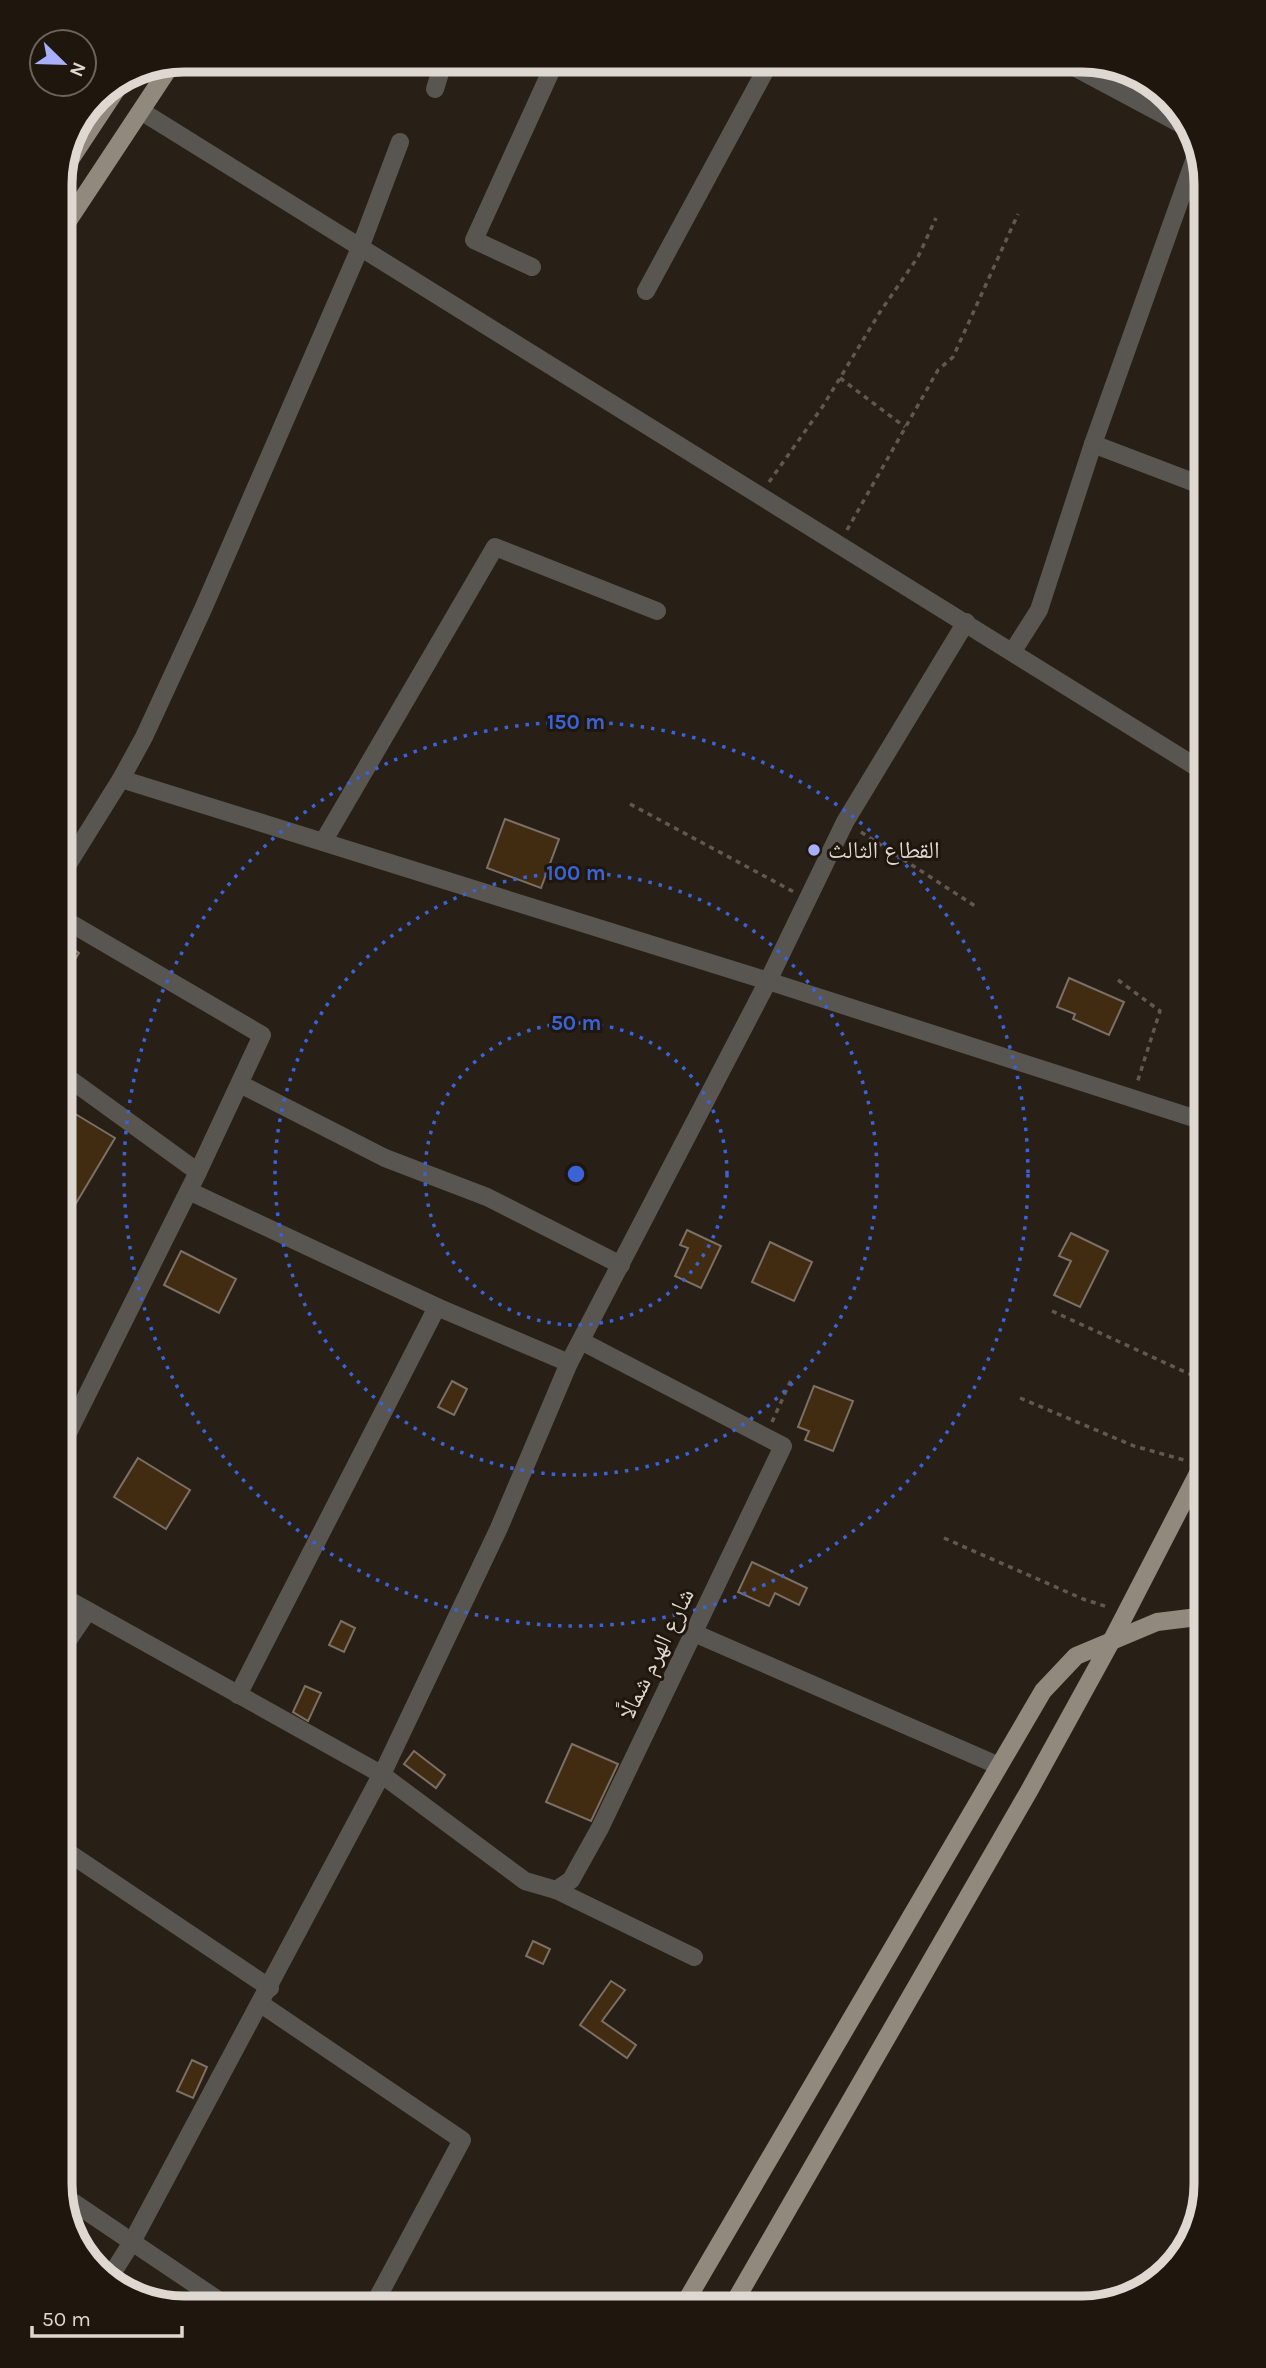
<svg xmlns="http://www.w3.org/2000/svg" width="1266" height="2368" font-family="Karla,'Noto Naskh Arabic',sans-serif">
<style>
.building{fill:#412c12;stroke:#7b7065;stroke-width:2}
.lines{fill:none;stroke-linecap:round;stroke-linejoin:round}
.path{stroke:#615951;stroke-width:3.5;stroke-dasharray:5 5;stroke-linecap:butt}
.minor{stroke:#595550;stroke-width:18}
.major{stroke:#91887e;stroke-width:18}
.ring{fill:none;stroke:#3a63d7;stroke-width:3.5;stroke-dasharray:3.5 7}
.poi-dot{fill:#a8b0fc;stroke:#1f160d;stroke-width:2.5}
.labels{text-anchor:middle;stroke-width:6;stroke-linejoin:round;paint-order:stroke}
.poi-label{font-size:24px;fill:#ded8d1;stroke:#1f160d;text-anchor:start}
.street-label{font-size:24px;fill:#ded8d1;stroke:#1f160d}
.rim{fill:none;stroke:#ded8d1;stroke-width:9}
.centre{fill:#3a63d7;stroke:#1f160d;stroke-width:3.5}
.ring-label{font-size:21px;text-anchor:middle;font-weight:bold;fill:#3a63d7;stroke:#1f160d;stroke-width:6;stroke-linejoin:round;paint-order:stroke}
</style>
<rect width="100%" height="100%" fill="#281f16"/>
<g class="building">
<polygon points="505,819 559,839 541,888 487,868"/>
<polygon points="60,940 79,953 60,983"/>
<polygon points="1069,978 1124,1002 1109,1035 1073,1019 1075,1014 1057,1007"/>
<polygon points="72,1112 115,1138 60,1230 60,1132"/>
<polygon points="687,1230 721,1246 701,1288 675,1276 688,1248 680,1245"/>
<polygon points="1071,1233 1108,1251 1080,1307 1054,1295 1071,1261 1059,1256"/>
<polygon points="770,1242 812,1262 794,1301 752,1282"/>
<polygon points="181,1251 236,1279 219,1313 164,1285"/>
<polygon points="452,1381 467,1389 454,1415 438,1407"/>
<polygon points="814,1386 853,1401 833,1451 805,1440 809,1431 798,1427"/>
<polygon points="138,1458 190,1490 166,1529 114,1497"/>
<polygon points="752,1562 807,1588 799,1605 775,1593 769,1606 738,1592"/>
<polygon points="341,1621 355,1628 344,1652 329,1645"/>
<polygon points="305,1686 321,1693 308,1721 293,1712"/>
<polygon points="572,1744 618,1764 591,1821 546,1802"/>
<polygon points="414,1751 445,1775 436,1788 404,1764"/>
<polygon points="533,1941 550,1949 543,1964 526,1956"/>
<polygon points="611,1981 625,1990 602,2021 636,2045 627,2058 580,2025"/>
<polygon points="192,2060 207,2067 193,2098 177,2091"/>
</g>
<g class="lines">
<g class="path">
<polyline points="840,378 905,427"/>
<polyline points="769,482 823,406 880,312 918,257 936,218"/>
<polyline points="847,530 938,370 953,357 1018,214"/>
<polyline points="630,804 794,892"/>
<polyline points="861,832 975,906"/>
<polyline points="1118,980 1160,1011 1137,1083"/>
<polyline points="1052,1311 1196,1377 1206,1378"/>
<polyline points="1020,1398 1134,1446 1184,1460"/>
<polyline points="772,1422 791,1380"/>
<polyline points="944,1538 1083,1599 1108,1607"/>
</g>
<g class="minor">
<polyline points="1061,60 1192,130"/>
<polyline points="435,89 444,60"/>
<polyline points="141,111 1206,773"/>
<polyline points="532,267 474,240 556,60"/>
<polyline points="646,291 771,60"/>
<polyline points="1093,444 1206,487"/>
<polyline points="1013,651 1039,610 1093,444 1199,147"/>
<polyline points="121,779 768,981 1206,1122"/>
<polyline points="323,842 495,547 657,611"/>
<polyline points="60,877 121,779 144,737 203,609 360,248 400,142"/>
<polyline points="60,1072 198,1172"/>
<polyline points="240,1084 385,1158 487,1197 621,1265"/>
<polyline points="189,1191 437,1307 569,1363"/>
<polyline points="60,1449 198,1172 262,1035 60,917"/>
<polyline points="60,1595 381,1774 525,1881 556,1890 694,1957"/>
<polyline points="694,1633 997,1765"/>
<polyline points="60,1652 88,1611"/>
<polyline points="238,1695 437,1307"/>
<polyline points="60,1847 270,1988"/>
<polyline points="556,1890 571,1880 600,1828 783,1446 581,1341"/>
<polyline points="261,2004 462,2140 372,2308"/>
<polyline points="61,2194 230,2308"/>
<polyline points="108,2280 132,2242 386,1766 499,1528 569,1363 768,981 845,822 966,622"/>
</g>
<g class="major">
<polyline points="62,172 124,78"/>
<polyline points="60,233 173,62"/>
<polyline points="682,2308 1043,1691 1076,1656 1157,1622 1206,1616"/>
<polyline points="731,2308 1029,1791 1112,1640 1206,1458"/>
</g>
</g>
<g class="ring">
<circle cx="576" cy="1174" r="151"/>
<circle cx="576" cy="1174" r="301"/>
<circle cx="576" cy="1174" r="452"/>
</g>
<circle class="poi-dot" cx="814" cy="850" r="7"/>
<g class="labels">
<g class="poi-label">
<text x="828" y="858">القطاع الثالث</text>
</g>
<g class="street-label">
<text transform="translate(656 1654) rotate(-64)" y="8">شارع الهرم شمالًا</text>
</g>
</g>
<path d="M0 0H1266V2368H0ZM184 72H1082A112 112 0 0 1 1194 184V2184A112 112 0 0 1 1082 2296H184A112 112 0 0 1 72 2184V184A112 112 0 0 1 184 72Z" fill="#1f160d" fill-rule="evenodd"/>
<path class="rim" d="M184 72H1082A112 112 0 0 1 1194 184V2184A112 112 0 0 1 1082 2296H184A112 112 0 0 1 72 2184V184A112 112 0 0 1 184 72Z"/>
<circle cx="576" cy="1174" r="10" class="centre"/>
<g class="ring-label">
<text x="576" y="729">150 m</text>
<text x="576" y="880">100 m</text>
<text x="576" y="1030">50 m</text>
</g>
<g transform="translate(63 63) rotate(113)"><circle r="33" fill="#1f160d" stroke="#6b645b" stroke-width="2"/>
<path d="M0-5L12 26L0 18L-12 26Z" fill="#a8b0fc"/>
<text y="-10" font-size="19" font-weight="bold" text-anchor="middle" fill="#ded8d1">N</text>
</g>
<path d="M32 2326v10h150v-10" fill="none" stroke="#ded8d1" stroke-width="3.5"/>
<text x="42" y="2326" font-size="21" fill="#ded8d1" stroke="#1f160d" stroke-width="5" paint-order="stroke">50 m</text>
</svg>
